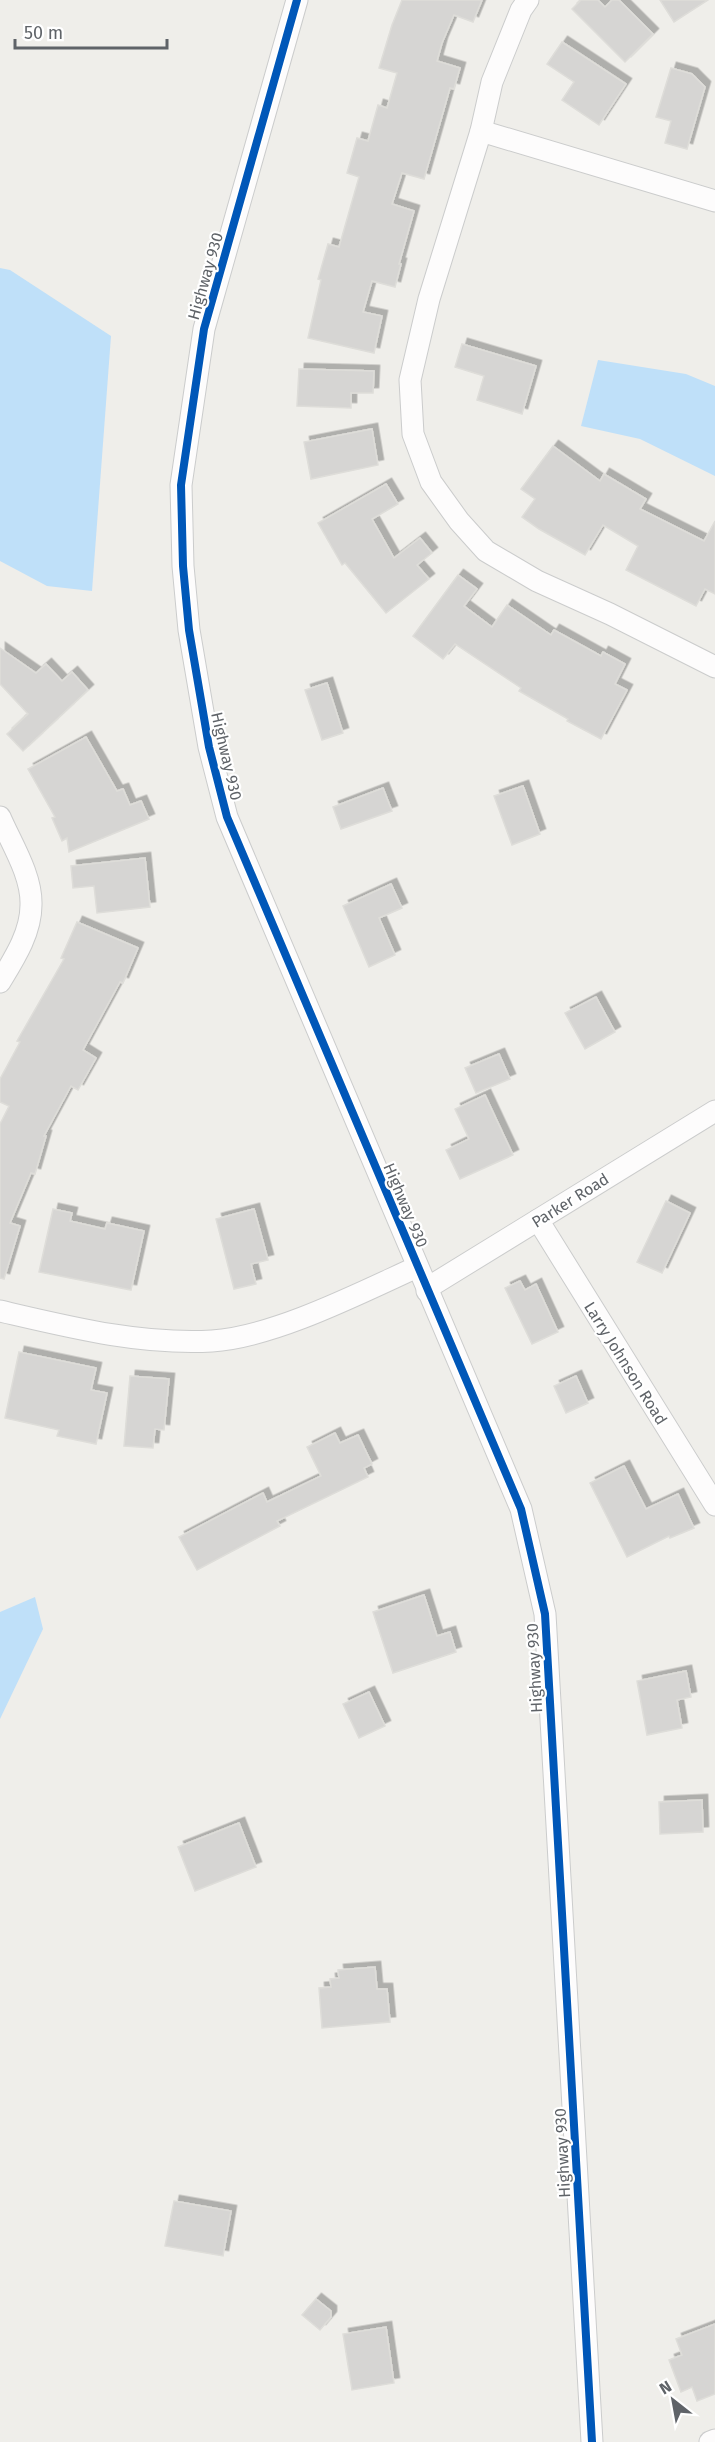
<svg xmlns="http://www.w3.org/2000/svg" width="715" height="2442" font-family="'Fira Sans',sans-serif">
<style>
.water{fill:#bfe0f9}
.building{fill:#d6d5d3;stroke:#deddd9;stroke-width:1.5;filter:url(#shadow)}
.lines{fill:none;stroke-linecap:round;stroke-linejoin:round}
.minor-casing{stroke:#cbcccc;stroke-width:23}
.minor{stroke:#fdfcfc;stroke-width:21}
.cycleway-casing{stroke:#fff;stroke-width:11}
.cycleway{stroke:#0057b8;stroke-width:8}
.labels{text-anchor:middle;stroke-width:4.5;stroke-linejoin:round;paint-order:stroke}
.street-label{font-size:16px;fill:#5f6368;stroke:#fff}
</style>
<defs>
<filter id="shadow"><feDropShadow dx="5.5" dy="-5.5" stdDeviation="0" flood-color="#0004"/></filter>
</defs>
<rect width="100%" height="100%" fill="#efeeea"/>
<g class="water">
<polygon points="0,268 10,270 111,336 92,591 47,586 0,561"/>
<polygon points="598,360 686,374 715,386 715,476 640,439 581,426"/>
<polygon points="35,1597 43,1629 0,1719 0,1612"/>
</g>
<g class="building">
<polygon points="402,0 482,0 473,22 454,15 442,43 437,61 460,68 454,89 450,88 424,179 402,173 392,204 414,211 399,264 401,264 395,287 372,281 363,312 382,316 374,353 308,338 321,280 318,279 328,244 339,247 359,177 347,173 357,138 368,141 378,105 387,108 397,73 379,68 392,25"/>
<polygon points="581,0 598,0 605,7 612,0 619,0 653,34 625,62 572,9"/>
<polygon points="660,0 708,0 674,22"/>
<polygon points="562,42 626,84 599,125 562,100 574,82 547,64"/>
<polygon points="671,68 692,74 705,87 687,149 665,143 671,121 656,117"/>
<polygon points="462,344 536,366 522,414 477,400 484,376 455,367"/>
<polygon points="299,369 374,371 373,393 351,393 351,408 297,406"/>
<polygon points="372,429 378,465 311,479 304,442"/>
<polygon points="553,446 600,481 604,474 646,499 640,509 704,541 715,521 715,594 705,589 696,606 626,570 638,546 603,525 585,555 539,529 522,517 535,499 521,489"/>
<polygon points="386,484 398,504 372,519 394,558 420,538 432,553 417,565 429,579 386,613 345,563 342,565 318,523"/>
<polygon points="458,575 477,589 464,606 492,627 507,605 551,635 554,630 601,656 603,652 625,664 615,684 627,690 601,739 567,721 568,719 519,691 521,688 455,644 443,659 413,636"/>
<polygon points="0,648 36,673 46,664 62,681 72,672 88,690 23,751 7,734 28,714 0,684"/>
<polygon points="327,683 343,733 322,740 305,690"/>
<polygon points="86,737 117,791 123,789 130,805 141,801 149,819 69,852 67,838 62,841 52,818 55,817 28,769"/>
<polygon points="523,786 540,834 512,845 494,796"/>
<polygon points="383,788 392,811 341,829 333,807"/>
<polygon points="145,858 150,907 97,913 94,886 73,888 71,866"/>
<polygon points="391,884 402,908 379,918 395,955 369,967 343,906"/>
<polygon points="77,922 138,948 123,983 120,982 83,1050 96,1058 78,1090 71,1086 44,1136 46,1136 35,1174 31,1173 10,1223 20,1226 4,1279 0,1278 0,1124 9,1106 0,1102 0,1079 20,1042 17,1041 64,959 61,958"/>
<polygon points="596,997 615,1032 585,1049 565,1013"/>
<polygon points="499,1054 510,1079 476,1093 465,1068"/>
<polygon points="485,1095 513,1155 460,1179 446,1150 469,1139 455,1109"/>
<polygon points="666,1201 690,1213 662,1273 637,1262"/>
<polygon points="53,1209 72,1213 70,1221 105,1229 107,1223 144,1231 131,1290 39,1272"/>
<polygon points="254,1209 268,1260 251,1264 256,1284 234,1289 216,1219"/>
<polygon points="520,1281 525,1290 536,1284 558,1332 532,1344 505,1288"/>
<polygon points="19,1352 96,1368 91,1390 107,1393 96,1444 57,1436 59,1430 5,1418"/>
<polygon points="130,1376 169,1379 164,1430 155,1429 153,1448 124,1446"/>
<polygon points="576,1376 588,1403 566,1413 554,1386"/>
<polygon points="335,1433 340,1443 358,1435 372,1464 364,1468 368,1477 277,1521 280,1526 197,1570 179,1537 263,1493 267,1502 321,1476 307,1447"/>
<polygon points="624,1466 646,1509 678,1494 694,1528 670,1538 669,1536 627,1557 590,1483"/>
<polygon points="424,1595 437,1636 450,1632 456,1652 393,1673 373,1612"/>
<polygon points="686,1671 691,1697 677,1700 682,1728 647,1735 637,1681"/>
<polygon points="369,1692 385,1726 359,1738 343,1704"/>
<polygon points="702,1800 703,1832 660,1834 659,1802"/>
<polygon points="239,1823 256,1867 195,1891 178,1847"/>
<polygon points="375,1967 377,1989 387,1989 390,2022 322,2028 319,1988 331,1987 330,1979 339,1978 338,1970"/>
<polygon points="174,2201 231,2211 223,2256 165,2246"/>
<polygon points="316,2299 331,2311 331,2317 320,2330 302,2315"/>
<polygon points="715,2324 715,2394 697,2401 692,2387 681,2392 669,2360 682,2355 676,2339"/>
<polygon points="386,2327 394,2383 352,2390 343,2334"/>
</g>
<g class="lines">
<defs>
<g id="minor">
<polyline points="297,0 204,329 181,485 183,566 189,630 209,747 227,817 521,1509 545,1614 592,2442"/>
<polyline points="481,131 492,82 521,10 528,0"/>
<polyline points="715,201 481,131 429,299 410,380 413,434 431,482 459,521 486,551 537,581 610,614 715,667"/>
<path d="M0,817C11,843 32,875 31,905C31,933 14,959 0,982"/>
<polyline points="538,1220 715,1505"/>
<polyline points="427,1291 429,1287 715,1111"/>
<path d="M0,1311C69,1327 140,1345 212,1341C274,1337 360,1293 417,1267"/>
<polyline points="710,2442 715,2440"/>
</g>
</defs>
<use href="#minor" class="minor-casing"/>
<use href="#minor" class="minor"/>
<defs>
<polyline id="cycleway" points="297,0 204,329 181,485 183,566 189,630 209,747 227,817 521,1509 545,1614 592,2442"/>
</defs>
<use href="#cycleway" class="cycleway-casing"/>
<use href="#cycleway" class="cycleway"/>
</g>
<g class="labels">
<g class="street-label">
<text transform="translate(205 276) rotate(-74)" y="6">Highway 930</text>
<text transform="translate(227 756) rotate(77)" y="6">Highway 930</text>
<text transform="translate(570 1200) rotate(-32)" y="6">Parker Road</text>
<text transform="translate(406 1205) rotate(67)" y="6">Highway 930</text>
<text transform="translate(626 1363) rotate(58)" y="6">Larry Johnson Road</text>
<text transform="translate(534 1668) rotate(-93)" y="6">Highway 930</text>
<text transform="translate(562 2153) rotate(-93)" y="6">Highway 930</text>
</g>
</g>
<g transform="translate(673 2400) rotate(329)" stroke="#ffffff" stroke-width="4.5" paint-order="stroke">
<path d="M0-4.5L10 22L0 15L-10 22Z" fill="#5f6368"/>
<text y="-9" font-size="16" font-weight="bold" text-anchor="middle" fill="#5f6368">N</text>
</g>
<path d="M15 39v9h152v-9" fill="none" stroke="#5f6368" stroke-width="3"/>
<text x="24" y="39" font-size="18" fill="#5f6368" stroke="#ffffff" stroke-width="4.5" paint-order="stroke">50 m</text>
</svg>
